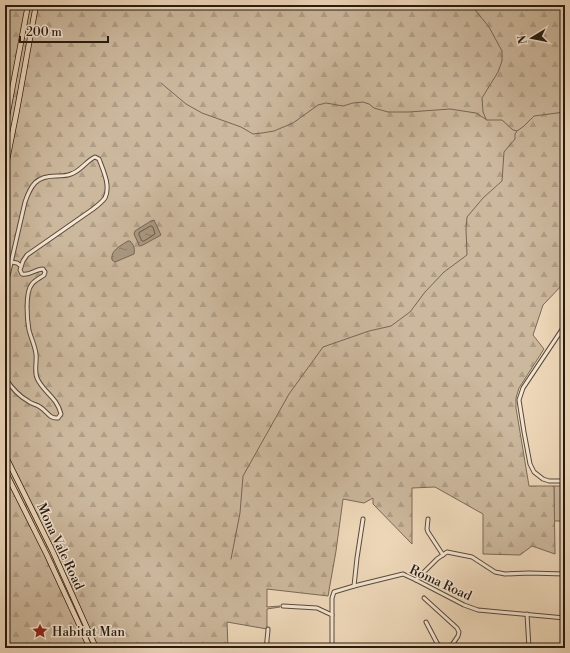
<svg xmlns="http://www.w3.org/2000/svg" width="570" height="653" font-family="'Libre Bodoni',serif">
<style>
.green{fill:#ccb89d;stroke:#7a6a58}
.forest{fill:url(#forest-firs);stroke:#7a6a58}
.water{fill:url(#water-ripples);stroke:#766655}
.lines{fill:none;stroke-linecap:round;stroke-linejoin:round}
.shore{stroke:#685a4a;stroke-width:1}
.stream{stroke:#766655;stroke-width:1}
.minor-casing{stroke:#594a3c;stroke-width:5}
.highway-casing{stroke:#271b13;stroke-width:6}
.minor{stroke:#f4e6d2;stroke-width:3}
.highway{stroke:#eed8b9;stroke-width:4.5}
.labels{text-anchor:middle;stroke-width:3;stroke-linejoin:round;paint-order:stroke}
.street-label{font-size:13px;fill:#271b13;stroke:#f4e6d2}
.poi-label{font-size:13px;fill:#271b13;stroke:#f4e6d2;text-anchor:start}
</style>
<defs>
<pattern id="forest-firs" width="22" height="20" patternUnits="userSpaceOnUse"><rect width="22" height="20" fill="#ccb89d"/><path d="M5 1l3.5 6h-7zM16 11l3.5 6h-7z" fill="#af9e86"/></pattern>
<pattern id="water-ripples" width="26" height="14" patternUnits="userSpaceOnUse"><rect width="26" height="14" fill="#aa9881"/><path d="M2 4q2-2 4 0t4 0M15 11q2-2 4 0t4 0" fill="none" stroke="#8a7b68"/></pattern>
</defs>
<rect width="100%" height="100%" fill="#eed8b9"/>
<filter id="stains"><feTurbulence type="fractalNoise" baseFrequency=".005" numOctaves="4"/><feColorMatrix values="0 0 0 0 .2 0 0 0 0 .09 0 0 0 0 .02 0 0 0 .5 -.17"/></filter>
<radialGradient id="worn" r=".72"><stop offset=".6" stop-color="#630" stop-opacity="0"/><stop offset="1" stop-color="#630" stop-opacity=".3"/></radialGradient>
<rect class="green" x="554" y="486" width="11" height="35"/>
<polygon class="forest" points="5,5 565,5 565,282 543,305 533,335 544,349 519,388 516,398 516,408 529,486 554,486 555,554 532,546 520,555 483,554 483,514 435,487 412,488 412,544 373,504 373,498 364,503 343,499 336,551 328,596 267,589 267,607 280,606 280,607 267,609 267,629 227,622 228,648 5,648"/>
<g class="water">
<polygon points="154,220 161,235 141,246 139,245 134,234 135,231 138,229 151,221"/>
<path d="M128,241H130C134,245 135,249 134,254L115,262L112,260C110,251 120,246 128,241Z"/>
</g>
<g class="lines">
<polygon class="shore" points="151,226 153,227 155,234 144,241 142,241 139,235 139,233"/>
<g class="stream">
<polyline points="471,5 489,27 502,51 502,61 498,72 482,98 483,112 486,119"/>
<polyline points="161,83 186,104 202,113 241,127 253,134 262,133 274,131 293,123 318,105 326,103 343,106 353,103 363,102 369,104 374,108 388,112 409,112 450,109 476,113 487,120"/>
<polyline points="487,120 502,120 513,130 517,131 524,126 534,116 565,112"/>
<polyline points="231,559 240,513 243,476 289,394 323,347 369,331 391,326 410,312 425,292 444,272 467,255 466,229 467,217 483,198 502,181 504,152 515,139 515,134 517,131"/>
</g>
<defs>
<g id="minor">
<polyline points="11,262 17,263 21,266"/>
<path d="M5,289L25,202C31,185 36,176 56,176C61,176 67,176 71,174C81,171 86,161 95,157L99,159C103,170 111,186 105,198C102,202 97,206 93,209L27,255L23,261L20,270L22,274C30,276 35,269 43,269L45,272L44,275C40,278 35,280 32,284C25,292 27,319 29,330C31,338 35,346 36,354C37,362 34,371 37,378C43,392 57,397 61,414L58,418C49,419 47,411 40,407C36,404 31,404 28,401C19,396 11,387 5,378"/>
<polyline points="565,325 523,388 519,400 524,432 530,464 534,472 543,479 549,481 565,481"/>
<polyline points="428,519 427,529 428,532 443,555"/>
<polyline points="416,580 437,559 447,552 472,557 495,572 505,574 529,573 565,574"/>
<polyline points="354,586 357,558 363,519"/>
<polyline points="424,598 457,628 459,632 458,636 450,648"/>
<polyline points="283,606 317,608 332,615"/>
<polyline points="527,614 529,648"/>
<polyline points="426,622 437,643 442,648"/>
<path d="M267,648C266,642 268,635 268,629"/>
<polyline points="332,648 332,598 334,592 354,586 403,574 416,580 464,605 478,610 565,618"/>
</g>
<g id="highway">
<polyline points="5,127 28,5"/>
<polyline points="5,170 17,110 36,5"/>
<polyline points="5,455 53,552 96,648"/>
<polyline points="5,471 47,555 90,648"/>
</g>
</defs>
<use href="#minor" class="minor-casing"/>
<use href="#highway" class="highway-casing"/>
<use href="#minor" class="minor"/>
<use href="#highway" class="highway"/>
</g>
<defs>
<symbol id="sight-bare" viewBox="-9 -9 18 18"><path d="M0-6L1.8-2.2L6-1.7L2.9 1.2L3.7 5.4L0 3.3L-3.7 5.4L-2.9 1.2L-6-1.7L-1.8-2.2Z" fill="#8f2418" stroke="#f4e6d2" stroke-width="2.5" paint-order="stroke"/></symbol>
</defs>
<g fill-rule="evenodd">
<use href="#sight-bare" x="29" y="620" width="22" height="22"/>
</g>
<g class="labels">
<g class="street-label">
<text transform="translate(61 546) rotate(65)" y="5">Mona Vale Road</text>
<text transform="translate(441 582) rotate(25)" y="5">Roma Road</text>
</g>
<g class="poi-label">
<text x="52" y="636">Habitat Man</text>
</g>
</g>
<rect width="570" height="653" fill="none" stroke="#eed8b9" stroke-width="20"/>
<rect x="6" y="6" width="558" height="641" fill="none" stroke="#271b13" stroke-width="2"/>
<rect x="10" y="10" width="550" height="633" fill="none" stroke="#271b13"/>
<g transform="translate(532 38) rotate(260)" stroke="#f4e6d2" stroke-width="3" paint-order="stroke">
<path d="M0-3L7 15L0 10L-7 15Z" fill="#271b13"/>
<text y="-6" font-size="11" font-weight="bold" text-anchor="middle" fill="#271b13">N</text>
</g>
<path d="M20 36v6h88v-6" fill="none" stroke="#271b13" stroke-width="2"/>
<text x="26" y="36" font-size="12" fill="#271b13" stroke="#f4e6d2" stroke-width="3" paint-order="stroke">200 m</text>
<rect width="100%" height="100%" filter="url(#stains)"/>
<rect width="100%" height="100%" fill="url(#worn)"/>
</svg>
